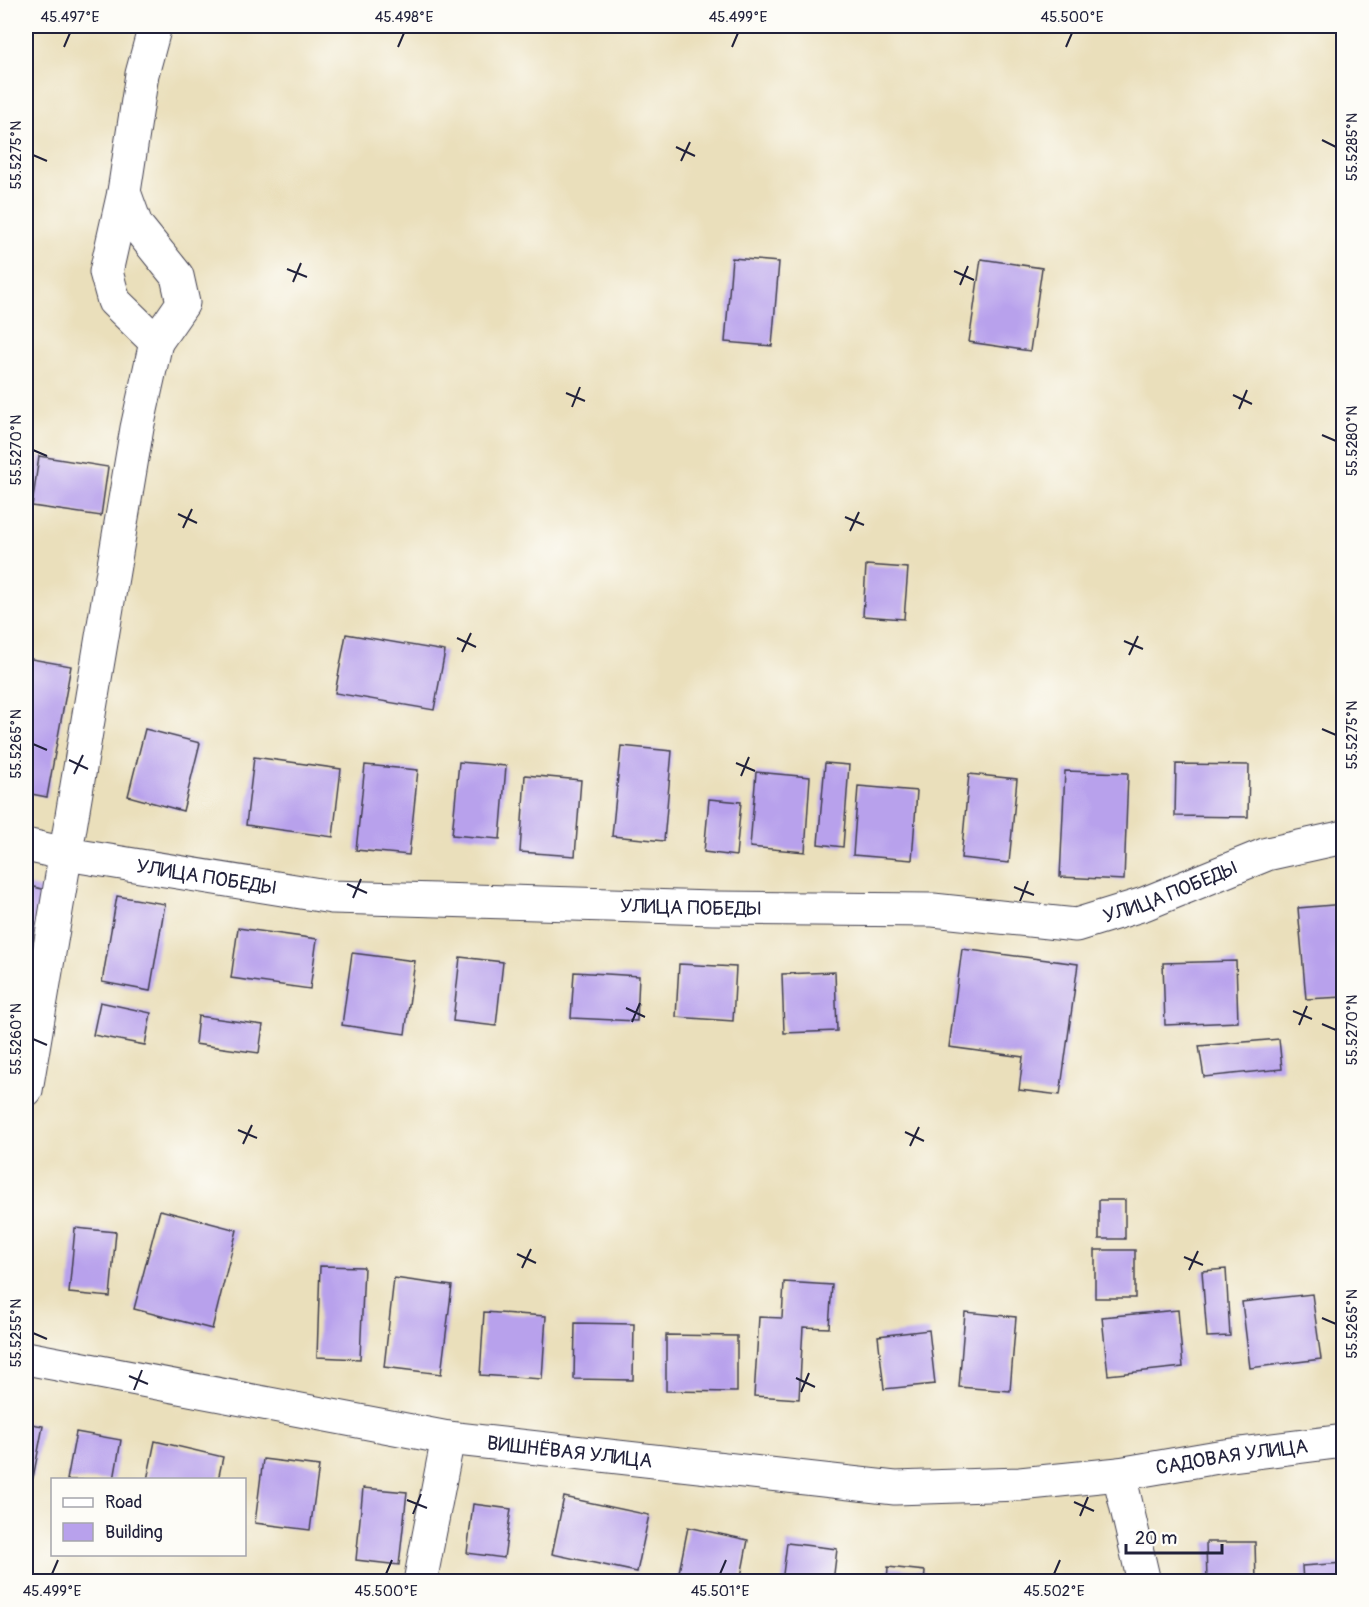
<svg xmlns="http://www.w3.org/2000/svg" width="1369" height="1607" font-family="Pangolin,sans-serif">
<style>
.building{fill:#b8a1ec}
.lines{fill:none;stroke-linecap:round;stroke-linejoin:round}
.minor-casing{stroke:#403e4e;stroke-width:35}
.minor{stroke:#fff;stroke-width:33}
.ticks{fill:none;stroke:#22223b;stroke-width:2}
.labels{text-anchor:middle;stroke-width:4.5;stroke-linejoin:round;paint-order:stroke}
.street-label{font-size:20px;fill:#22223b;stroke:#fdfcf7}
.neatline{fill:none;stroke:#22223b;stroke-width:2}
.ticks-label{font-size:15px;text-anchor:middle;fill:#22223b}
</style>
<rect width="100%" height="100%" fill="#fdfcf7"/>
<filter id="ink" filterUnits="userSpaceOnUse"><feTurbulence type="fractalNoise" baseFrequency=".0167" numOctaves="2"/><feDisplacementMap in="SourceGraphic" scale="12" xChannelSelector="R" yChannelSelector="G"/><feConvolveMatrix kernelMatrix="1 2 1 2 8 2 1 2 1" color-interpolation-filters="sRGB"/></filter>
<filter id="wash" filterUnits="userSpaceOnUse"><feTurbulence type="fractalNoise" baseFrequency=".008" numOctaves="4" result="noise"/><feDisplacementMap in="SourceGraphic" scale="24" xChannelSelector="R" yChannelSelector="G"/><feGaussianBlur stdDeviation="1.35" result="paint"/><feColorMatrix in="noise" values="0 0 0 0 0 0 0 0 0 0 0 0 0 0 0 0 0 1.4 0 .05"/><feComposite in="paint" operator="in"/></filter>
<g filter="url(#wash)">
<rect width="100%" height="100%" fill="#eadfbb"/>
<g id="blocks">
<g class="building">
<polygon points="732,258 779,262 772,346 725,342"/>
<polygon points="981,259 1042,268 1030,351 969,342"/>
<polygon points="39,456 108,467 101,516 32,506"/>
<polygon points="866,565 908,568 904,619 863,616"/>
<polygon points="346,634 445,651 434,710 335,693"/>
<polygon points="26,658 71,666 47,797 26,793"/>
<polygon points="145,729 200,743 183,811 128,796"/>
<polygon points="621,746 672,751 664,841 612,836"/>
<polygon points="254,757 341,769 333,837 246,825"/>
<polygon points="459,762 506,766 500,839 452,835"/>
<polygon points="825,763 849,765 843,847 818,844"/>
<polygon points="1176,764 1249,765 1248,817 1175,816"/>
<polygon points="365,765 418,770 409,855 356,850"/>
<polygon points="1065,771 1128,773 1124,880 1060,877"/>
<polygon points="756,772 810,777 805,852 750,847"/>
<polygon points="969,774 1017,779 1009,863 961,858"/>
<polygon points="525,775 581,780 575,856 520,852"/>
<polygon points="858,786 917,791 912,860 853,855"/>
<polygon points="709,799 741,802 736,856 704,852"/>
<polygon points="26,885 46,890 28,964 26,963"/>
<polygon points="117,896 165,904 150,991 102,982"/>
<polygon points="1344,904 1344,997 1306,999 1298,908"/>
<polygon points="238,928 317,939 310,989 231,978"/>
<polygon points="962,949 1078,964 1060,1095 1019,1090 1023,1057 949,1047"/>
<polygon points="352,953 415,961 405,1034 342,1025"/>
<polygon points="460,957 503,962 496,1026 453,1021"/>
<polygon points="1236,961 1238,1022 1165,1025 1163,963"/>
<polygon points="679,964 736,967 733,1021 676,1017"/>
<polygon points="574,972 639,976 637,1021 571,1018"/>
<polygon points="835,972 837,1031 784,1033 782,974"/>
<polygon points="100,1002 151,1013 145,1045 93,1035"/>
<polygon points="198,1016 263,1025 259,1053 195,1044"/>
<polygon points="1279,1039 1282,1069 1204,1077 1199,1046"/>
<rect x="1099" y="1200" width="26" height="39"/>
<polygon points="160,1210 237,1230 212,1329 134,1309"/>
<polygon points="75,1228 116,1232 110,1297 69,1293"/>
<rect x="1095" y="1250" width="40" height="48"/>
<polygon points="320,1266 364,1267 360,1359 317,1357"/>
<polygon points="1226,1269 1230,1336 1207,1337 1202,1271"/>
<polygon points="394,1278 452,1286 441,1374 384,1367"/>
<polygon points="784,1282 832,1285 829,1328 803,1327 799,1399 754,1396 759,1317 782,1318"/>
<polygon points="1312,1294 1321,1359 1250,1368 1242,1302"/>
<polygon points="1178,1310 1183,1367 1108,1375 1102,1317"/>
<polygon points="484,1312 546,1316 542,1379 480,1375"/>
<polygon points="965,1312 1016,1317 1010,1391 959,1387"/>
<polygon points="575,1323 634,1324 633,1380 574,1379"/>
<polygon points="929,1330 935,1384 884,1389 878,1336"/>
<polygon points="666,1335 737,1336 737,1392 666,1391"/>
<polygon points="26,1423 43,1426 33,1478 26,1477"/>
<polygon points="76,1432 121,1440 114,1480 67,1480"/>
<polygon points="155,1441 223,1457 218,1480 147,1480"/>
<polygon points="263,1459 319,1466 310,1530 255,1523"/>
<polygon points="363,1488 407,1492 399,1565 356,1560"/>
<polygon points="564,1497 649,1515 637,1572 552,1554"/>
<polygon points="473,1504 511,1509 504,1558 467,1553"/>
<polygon points="688,1527 748,1540 740,1582 677,1582"/>
<polygon points="1206,1542 1255,1542 1256,1582 1207,1582"/>
<polygon points="787,1543 837,1549 833,1582 782,1582"/>
<polygon points="1344,1563 1344,1582 1303,1582 1302,1566"/>
<polygon points="888,1567 925,1571 924,1582 887,1582"/>
</g>
</g>
</g>
<g filter="url(#ink)">
<use href="#blocks" fill-opacity="0" stroke="#403e4e" stroke-width="1.5"/>
<g class="lines">
<defs>
<g id="minor">
<polyline points="124,192 136,225 177,276 183,303 156,342"/>
<path id="s1" d="M26,845L66,854L332,897L713,908L933,910L1076,925L1144,904L1267,854L1344,837"/>
<polyline points="26,1090 137,428 156,342 114,301 106,272 124,192 142,74 155,26"/>
<path id="s2" d="M26,1358L448,1438L895,1488L1020,1484L1119,1474L1224,1456L1344,1441"/>
<polyline points="1119,1474 1144,1582"/>
<polyline points="420,1582 448,1438"/>
</g>
</defs>
<use href="#minor" class="minor-casing"/>
<use href="#minor" class="minor"/>
</g>
</g>
<path class="ticks" d="M64,47L70,33M398,47L404,33M732,47L738,33M1066,47L1072,33M1322,140L1336,147M676,147L695,156M33,155L47,161M681,161L690,142M287,269L307,277M954,271L974,280M293,282L301,263M960,285L968,266M566,393L585,401M1233,395L1252,404M572,407L580,387M1239,409L1247,390M1322,435L1336,441M33,450L47,456M178,514L197,523M845,517L864,525M183,528L192,509M850,531L859,512M457,638L476,647M1124,641L1143,649M462,652L471,633M1129,655L1138,636M1322,729L1336,735M33,744L47,750M69,760L88,769M736,763L755,771M74,774L83,755M741,776L749,757M347,884L367,893M1014,887L1034,895M353,898L361,879M1020,901L1028,881M626,1008L645,1017M1293,1011L1312,1019M632,1022L640,1003M1322,1024L1336,1030M1299,1025L1307,1006M33,1039L47,1045M238,1130L257,1138M905,1132L924,1141M243,1144L252,1125M910,1146L919,1127M517,1254L536,1263M1184,1257L1203,1265M522,1268L531,1249M1189,1270L1198,1251M1322,1318L1336,1324M33,1333L47,1339M129,1376L148,1384M796,1378L815,1387M134,1390L142,1370M801,1392L809,1373M407,1500L427,1508M1074,1502L1094,1511M413,1514L421,1494M1080,1516L1088,1497M52,1574L58,1560M386,1574L392,1560M720,1574L726,1560M1054,1574L1060,1560"/>
<g class="labels">
<g class="street-label">
<text dy="7" stroke="none"><textPath href="#s1" startOffset="183">УЛИЦА ПОБЕДЫ</textPath></text>
<text dy="7" stroke="none"><textPath href="#s1" startOffset="1155">УЛИЦА ПОБЕДЫ</textPath></text>
<text dy="7" stroke="none"><textPath href="#s1" startOffset="669">УЛИЦА ПОБЕДЫ</textPath></text>
<text dy="7" stroke="none"><textPath href="#s2" startOffset="552">ВИШНЁВАЯ УЛИЦА</textPath></text>
<text dy="7" stroke="none"><textPath href="#s2" startOffset="1218">САДОВАЯ УЛИЦА</textPath></text>
</g>
</g>
<rect width="1369" height="1607" fill="none" stroke="#fdfcf7" stroke-width="66"/>
<rect x="51" y="1478" width="195" height="78" fill="#fdfcf7" stroke="#a5a5ac" stroke-width="1.5"/>
<rect x="63" y="1498" width="30" height="9" fill="#ffffff" stroke="#a5a5ac" stroke-width="1.5"/>
<text x="105" y="1508" font-size="18" fill="#22223b">Road</text>
<rect x="63" y="1523" width="30" height="18" fill="#b8a1ec" stroke="#a5a5ac" stroke-width="1.5"/>
<text x="105" y="1538" font-size="18" fill="#22223b">Building</text>
<path d="M1126 1544v9h96v-9" fill="none" stroke="#22223b" stroke-width="3"/>
<text x="1135" y="1544" font-size="18" fill="#22223b" stroke="#fdfcf7" stroke-width="4.5" paint-order="stroke">20 m</text>
<rect x="33" y="33" width="1303" height="1541" class="neatline"/>
<g class="ticks-label">
<text x="70" y="22">45.497°E</text>
<text x="404" y="22">45.498°E</text>
<text x="738" y="22">45.499°E</text>
<text x="1072" y="22">45.500°E</text>
<text transform="translate(1352 147) rotate(-90)" y="5">55.5285°N</text>
<text transform="translate(16 155) rotate(-90)" y="5">55.5275°N</text>
<text transform="translate(1352 441) rotate(-90)" y="5">55.5280°N</text>
<text transform="translate(16 450) rotate(-90)" y="5">55.5270°N</text>
<text transform="translate(1352 735) rotate(-90)" y="5">55.5275°N</text>
<text transform="translate(16 744) rotate(-90)" y="5">55.5265°N</text>
<text transform="translate(1352 1030) rotate(-90)" y="5">55.5270°N</text>
<text transform="translate(16 1039) rotate(-90)" y="5">55.5260°N</text>
<text transform="translate(1352 1324) rotate(-90)" y="5">55.5265°N</text>
<text transform="translate(16 1333) rotate(-90)" y="5">55.5255°N</text>
<text x="52" y="1596">45.499°E</text>
<text x="386" y="1596">45.500°E</text>
<text x="720" y="1596">45.501°E</text>
<text x="1054" y="1596">45.502°E</text>
</g>
</svg>
